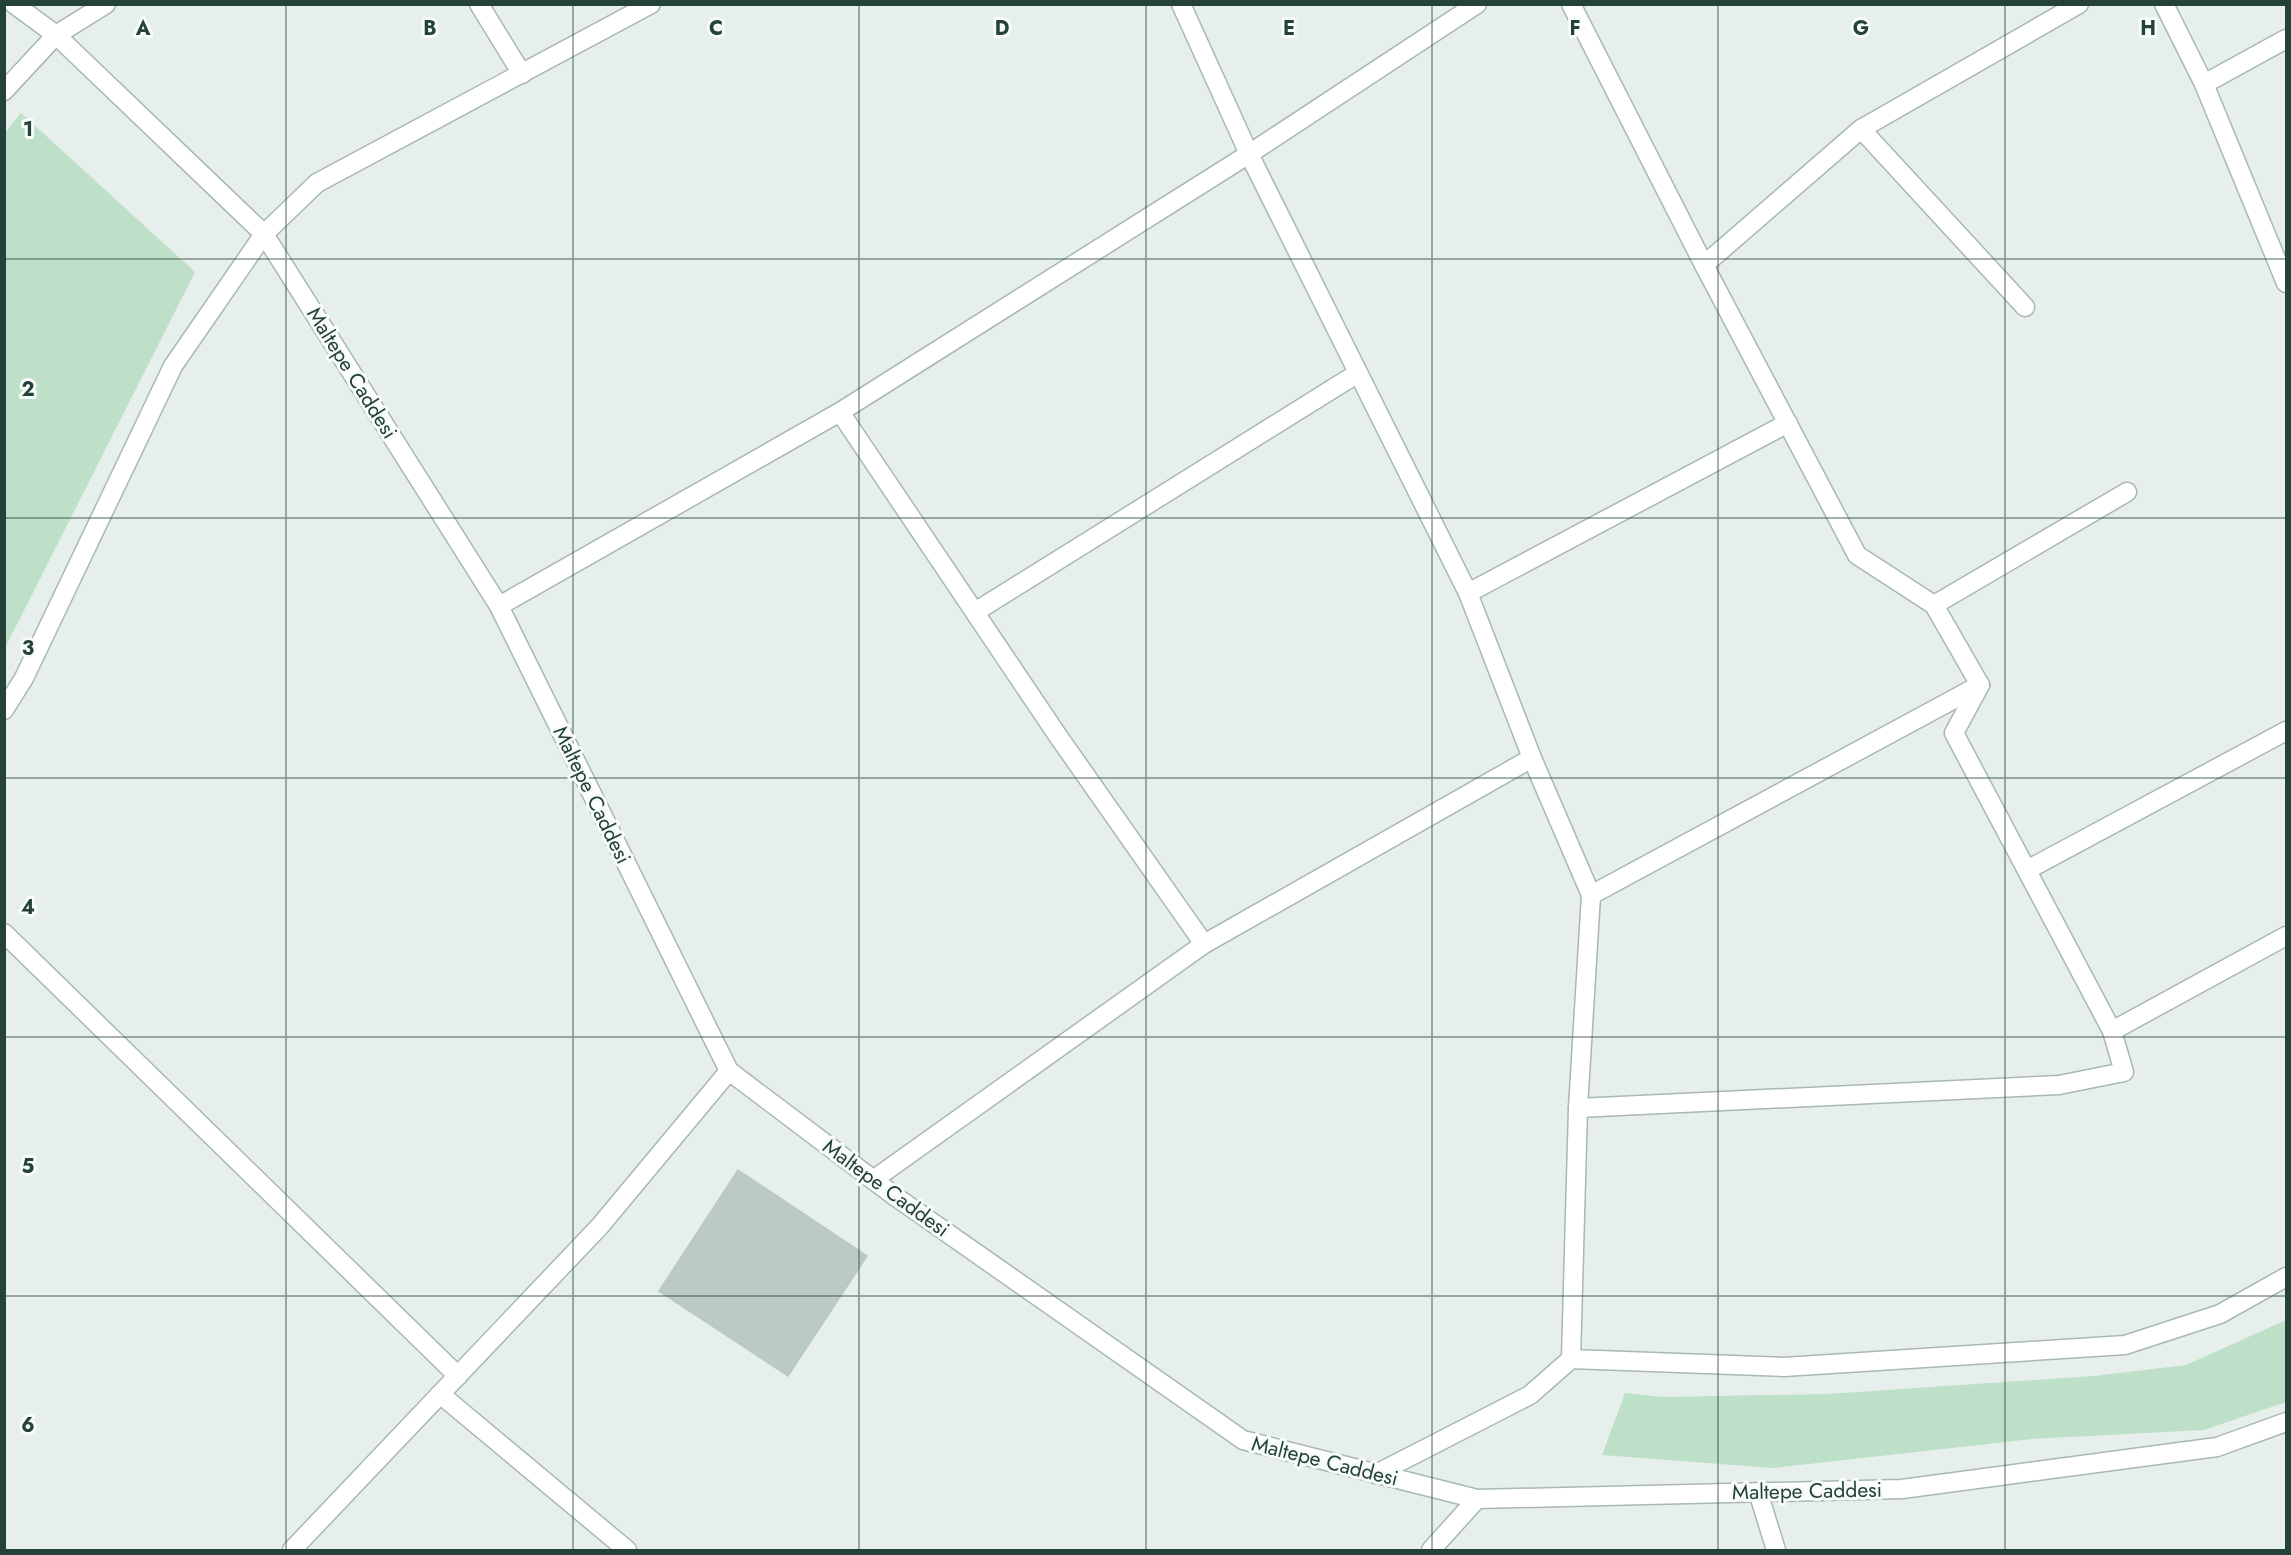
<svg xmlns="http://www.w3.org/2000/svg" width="2291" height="1555" font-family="Jost,sans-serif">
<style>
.green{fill:#bfe0c8}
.building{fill:#bbcac4;stroke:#b8c9c2;stroke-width:1.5}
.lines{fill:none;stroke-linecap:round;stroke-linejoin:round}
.minor-casing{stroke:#a8b8b2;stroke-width:21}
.tertiary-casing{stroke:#a8b8b2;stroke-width:21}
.minor{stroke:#fff;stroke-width:18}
.tertiary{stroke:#fff;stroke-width:18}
.grid{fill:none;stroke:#24423a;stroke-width:1.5;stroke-opacity:0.55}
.labels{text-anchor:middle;stroke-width:6;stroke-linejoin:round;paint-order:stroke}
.street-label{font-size:21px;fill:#24423a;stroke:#f7fbf9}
.grid-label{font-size:20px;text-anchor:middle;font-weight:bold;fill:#24423a;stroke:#f7fbf9;stroke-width:6;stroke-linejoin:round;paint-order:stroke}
</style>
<rect width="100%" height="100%" fill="#e6efeb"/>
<g class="green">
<polygon points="21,113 195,272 5,648 4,134"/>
<polygon points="2286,1320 2286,1402 2204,1430 2032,1439 1773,1468 1602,1455 1625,1393 1663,1397 1828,1394 2094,1376 2186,1365"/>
</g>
<polygon class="building" points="738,1170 867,1256 788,1376 659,1291"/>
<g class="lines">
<defs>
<g id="minor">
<polyline points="479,4 522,74"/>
<polyline points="1181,4 1249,154 1468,593 1532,758 1591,895 1578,1108 1571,1359 1530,1395 1376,1474"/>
<polyline points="1571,4 1704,265 1857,555 1934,605 1980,685 1954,733 2112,1031 2124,1072 2059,1085 1578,1108"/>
<polyline points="2164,4 2204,84 2286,283"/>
<polyline points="2204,84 2286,39"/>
<polyline points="4,91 56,35 106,4"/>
<polyline points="1861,129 2025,307"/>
<polyline points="1704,265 1861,129 2079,4"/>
<polyline points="840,412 1058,736 1204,944"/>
<polyline points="1468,593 1788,423"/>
<polyline points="1934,605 2127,492"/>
<polyline points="499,606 840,412 1249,154 1477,4"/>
<polyline points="975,612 1358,373"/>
<polyline points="4,710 24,678 173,366 264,234 317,183 651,4"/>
<polyline points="2027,870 2286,731"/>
<polyline points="1591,895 1980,685"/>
<polyline points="4,933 458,1376"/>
<polyline points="2112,1031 2286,936"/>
<polyline points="873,1180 1204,944 1532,758"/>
<polyline points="1571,1359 1784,1367 2125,1345 2220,1314 2286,1277"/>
<polyline points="440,1394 627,1550"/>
<polyline points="1758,1492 1776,1550"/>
<polyline points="292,1550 600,1226 729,1071"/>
<polyline points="1431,1550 1477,1499"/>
</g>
<polyline id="tertiary" points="14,4 56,35 264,234 499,606 729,1071 896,1197 1243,1440 1477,1499 1902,1489 2217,1447 2286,1422"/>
</defs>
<use href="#minor" class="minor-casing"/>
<use href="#tertiary" class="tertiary-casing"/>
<use href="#minor" class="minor"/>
<use href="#tertiary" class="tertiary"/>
</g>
<path class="grid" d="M286,4V1550M573,4V1550M859,4V1550M1146,4V1550M1432,4V1550M1718,4V1550M2005,4V1550M4,259H2286M4,518H2286M4,778H2286M4,1037H2286M4,1296H2286"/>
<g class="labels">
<g class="street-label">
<text transform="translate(352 373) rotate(58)" y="7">Maltepe Caddesi</text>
<text transform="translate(592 795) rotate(64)" y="7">Maltepe Caddesi</text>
<text transform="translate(886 1188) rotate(36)" y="7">Maltepe Caddesi</text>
<text transform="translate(1325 1461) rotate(14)" y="7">Maltepe Caddesi</text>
<text transform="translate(1807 1491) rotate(-1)" y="7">Maltepe Caddesi</text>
</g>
</g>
<g class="grid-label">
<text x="143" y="35">A</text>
<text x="430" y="35">B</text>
<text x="716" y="35">C</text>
<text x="1002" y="35">D</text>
<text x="1289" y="35">E</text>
<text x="1575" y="35">F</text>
<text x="1861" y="35">G</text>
<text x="2148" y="35">H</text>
<text x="28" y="136">1</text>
<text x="28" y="396">2</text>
<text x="28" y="655">3</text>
<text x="28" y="914">4</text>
<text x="28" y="1173">5</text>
<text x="28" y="1432">6</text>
</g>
<rect width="2291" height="1555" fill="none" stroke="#24423a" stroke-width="12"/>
</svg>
